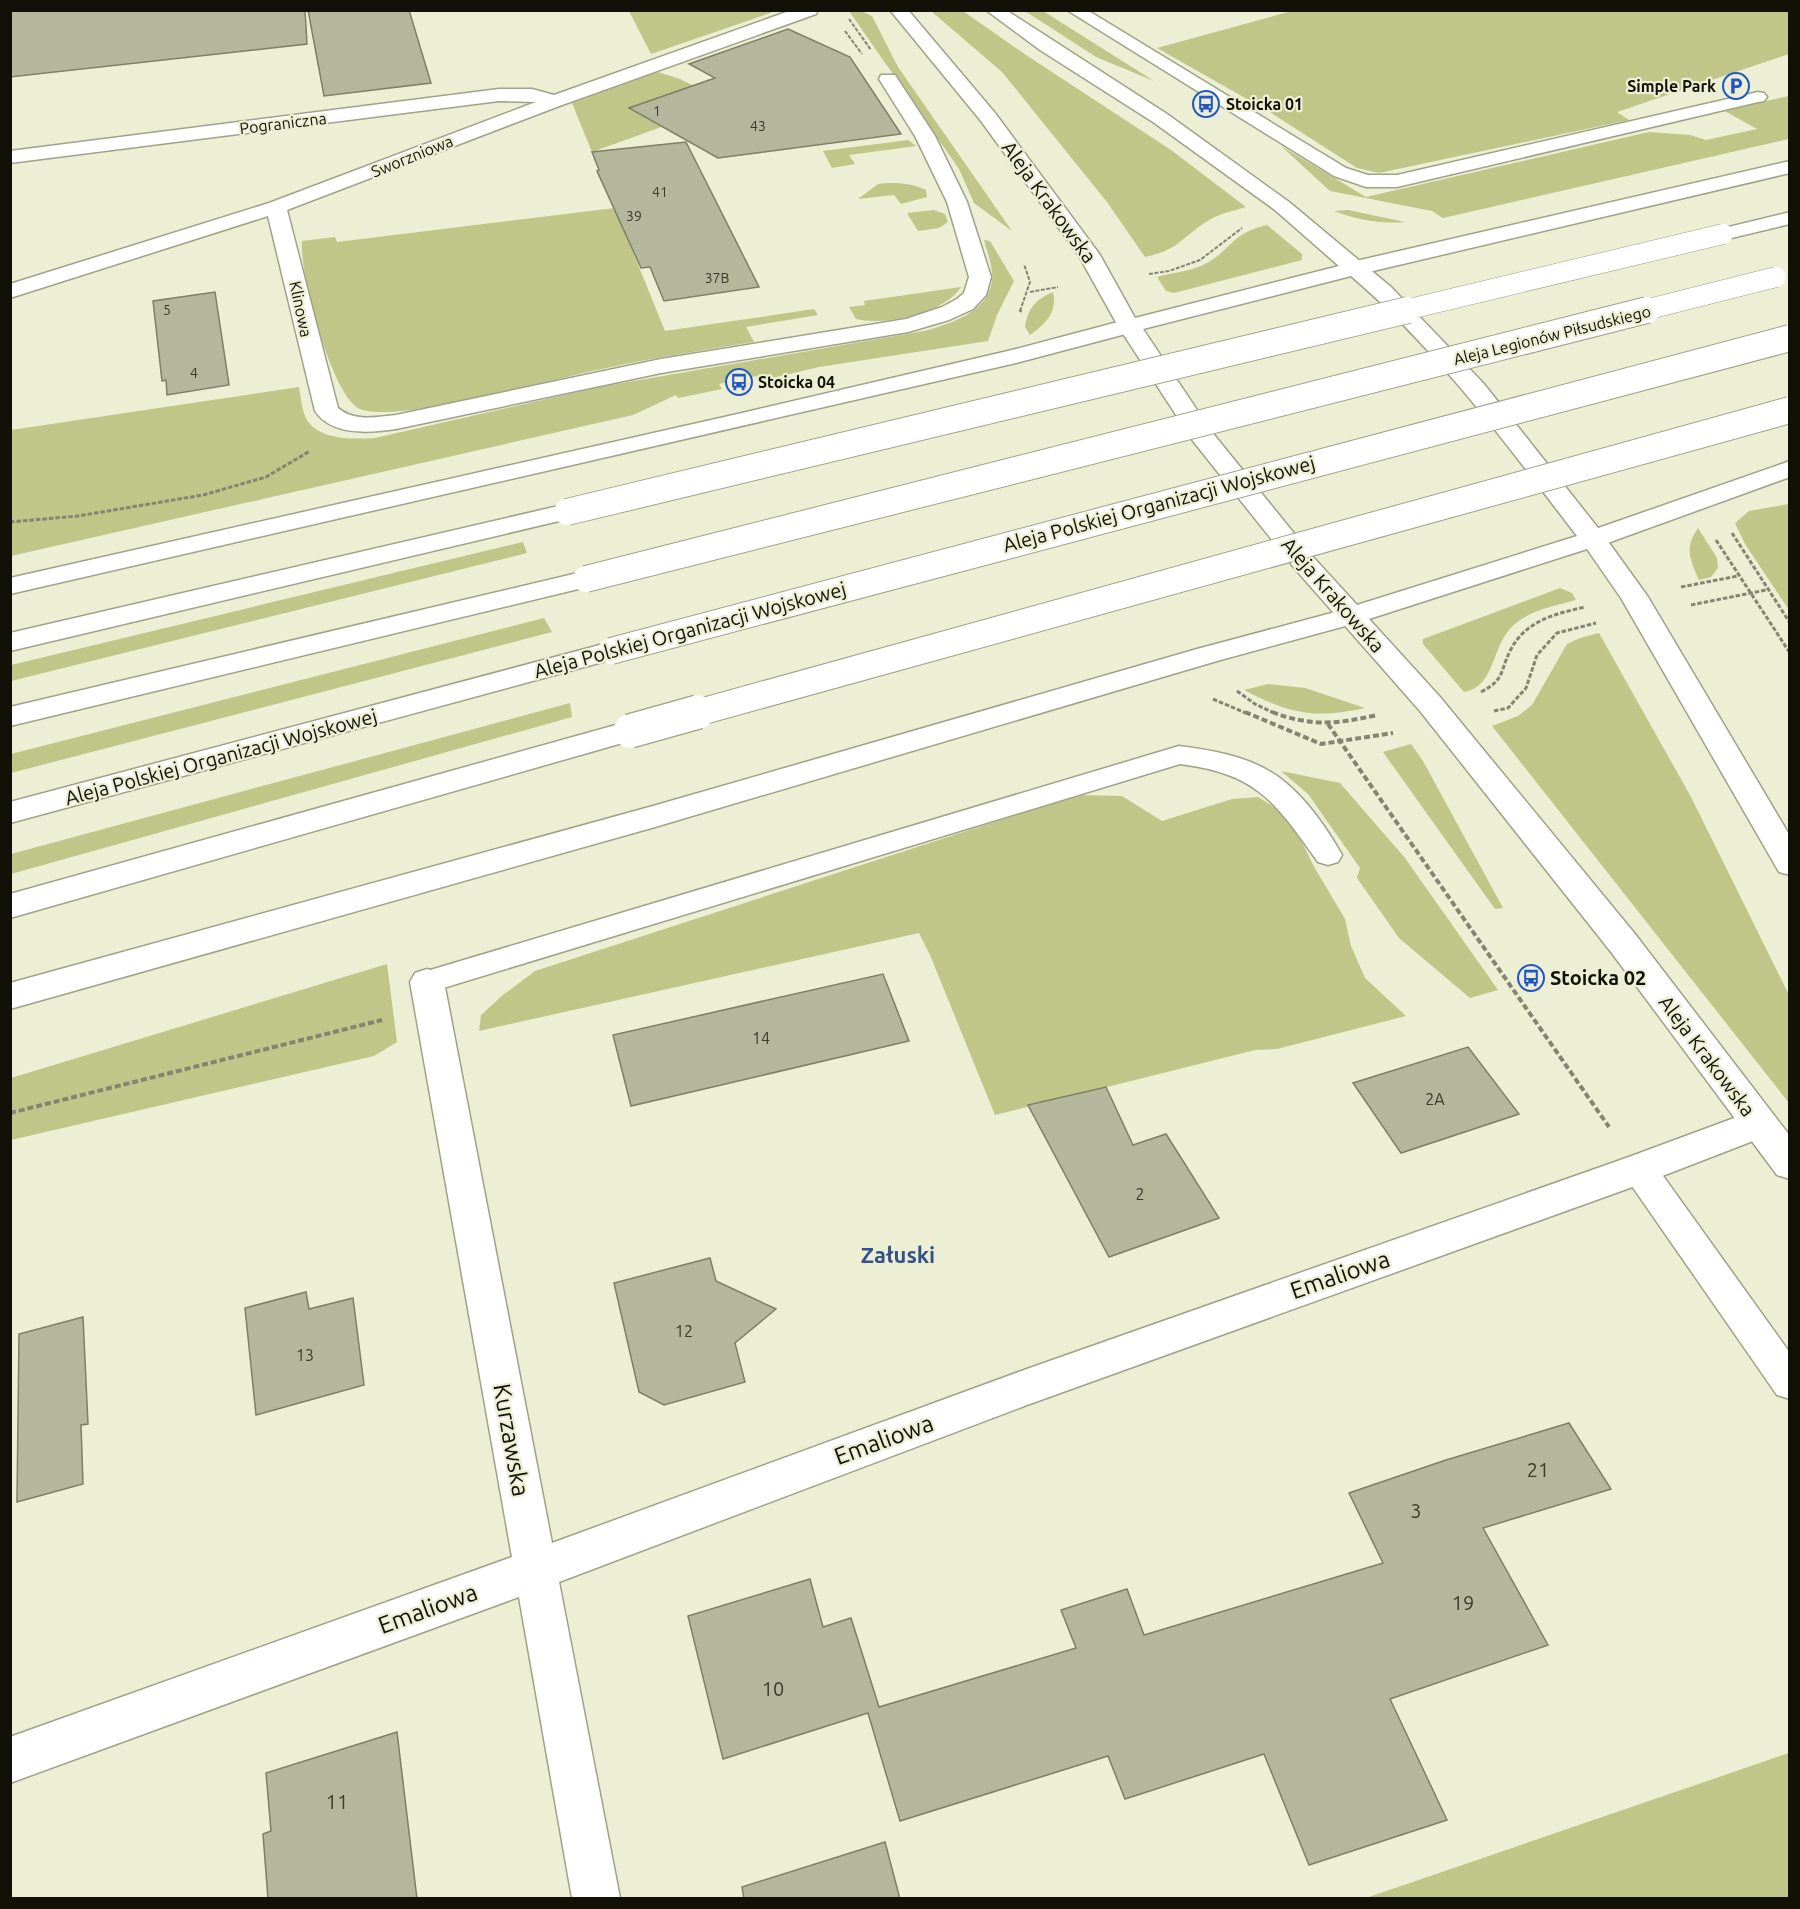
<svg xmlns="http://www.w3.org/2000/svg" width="1800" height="1909" font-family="Ubuntu,sans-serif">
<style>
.green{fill:#c0c588}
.building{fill:#b4b79c;stroke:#7d7f66;stroke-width:1.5}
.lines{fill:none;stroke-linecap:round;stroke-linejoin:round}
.lane-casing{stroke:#9fa288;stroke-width:3}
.street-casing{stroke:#9fa288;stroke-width:3}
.secondary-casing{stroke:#9fa288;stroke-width:3}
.highway-casing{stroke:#9fa288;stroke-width:3}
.path-far2{stroke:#838572;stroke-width:2;stroke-dasharray:4 1.5;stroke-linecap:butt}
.path-far1{stroke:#838572;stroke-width:3;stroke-dasharray:4.5 2;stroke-linecap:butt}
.path{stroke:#838572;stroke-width:4;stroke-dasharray:6 3;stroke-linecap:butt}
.lane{fill:#fff;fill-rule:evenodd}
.street{fill:#fff;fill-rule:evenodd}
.secondary{fill:#fff;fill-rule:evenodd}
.highway{fill:#fff;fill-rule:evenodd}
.highway-bridge-far2-casing{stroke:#9fa288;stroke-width:21;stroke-linecap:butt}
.highway-bridge-far1-casing{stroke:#9fa288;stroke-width:28;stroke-linecap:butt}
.highway-bridge-casing{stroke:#9fa288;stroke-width:36;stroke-linecap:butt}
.highway-bridge-far2{stroke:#fff;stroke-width:20}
.highway-bridge-far1{stroke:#fff;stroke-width:26}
.highway-bridge{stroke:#fff;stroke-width:33}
.labels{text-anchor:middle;stroke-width:4.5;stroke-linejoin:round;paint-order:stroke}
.far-number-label{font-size:14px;fill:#3a3a2d}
.far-poi-label{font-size:16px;font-weight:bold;fill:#111108;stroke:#ecefd3;text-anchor:start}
.far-street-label{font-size:16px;fill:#111108;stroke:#ecefd3}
.number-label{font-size:16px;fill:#3a3a2d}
.street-label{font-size:20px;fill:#111108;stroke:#ecefd3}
.poi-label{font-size:20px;font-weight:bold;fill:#111108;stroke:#ecefd3;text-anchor:start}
.near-number-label{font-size:20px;fill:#3a3a2d}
.quarter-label{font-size:22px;font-weight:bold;fill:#33518a;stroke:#ecefd3}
.near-street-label{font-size:24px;fill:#111108;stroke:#ecefd3}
</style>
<rect width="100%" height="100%" fill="#ecefd3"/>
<g class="green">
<polygon points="629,11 776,11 651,54"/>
<polygon points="849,11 861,11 872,16 898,67 1012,231 974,203 959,169"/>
<path d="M931,11H963L1026,55L1171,150L1246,207C1232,211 1218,214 1206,222C1181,238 1179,250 1145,257L1107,202L1002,72Z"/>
<polygon points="1025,11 1043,11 1154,81 1096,57"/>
<polygon points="1292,11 1789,11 1789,54 1617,112 1629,120 1379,173 1357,168 1268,111 1157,48"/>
<polygon points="658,72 680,79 728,103 592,152 572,103"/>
<polygon points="1789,96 1789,139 1443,218 1432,211 1330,191 1281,146 1366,197 1649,132 1690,135 1706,140 1757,129 1723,110"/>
<polygon points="908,140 916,146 849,155 855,164 832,168 823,151"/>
<path d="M878,184C894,182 911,183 926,190L927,197L901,204L894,195L858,199Z"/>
<path d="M615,208L665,331L814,309L818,315L746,327L754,342C703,350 652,358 602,369C555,378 397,424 360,409C332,397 299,272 302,241L335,237L337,242Z"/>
<polygon points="934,210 945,214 948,222 939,228 918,231 907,213"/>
<path d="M1348,210L1405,222C1379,224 1358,220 1334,211Z"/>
<path d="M1267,225L1302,254V260L1174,293L1166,291L1157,277C1174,272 1191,272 1207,263C1233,248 1232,233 1267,225Z"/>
<path d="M984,240L990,241L1014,281L997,315L988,341L819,367L760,381L756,376L719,384L722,389L678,398L676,395L633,415L11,556V430L299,387C301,397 302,412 307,420C320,441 355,439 375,438L599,387L924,331C949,324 988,313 992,281C994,269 987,252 984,240Z"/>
<path d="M961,287C944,314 884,326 856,319L849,307L865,305L864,301Z"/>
<path d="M1053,292C1058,312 1045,324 1030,335L1025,327C1028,308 1035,300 1053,292Z"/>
<polygon points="1789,504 1790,504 1789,610 1745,544 1735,523 1749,511"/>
<path d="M1698,528L1717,558L1718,568L1711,577L1699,580C1690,559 1684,548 1698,528Z"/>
<polygon points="523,542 527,553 11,681 11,665"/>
<path d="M1560,588L1572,593L1576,600C1552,607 1526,610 1509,630C1492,649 1494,687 1464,692L1423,644V639Z"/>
<polygon points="544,618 552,632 11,773 11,754"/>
<polygon points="1599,633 1691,797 1789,995 1789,1103 1492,726 1518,716 1532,705 1567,644 1580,638"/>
<path d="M1268,684L1305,688L1365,708C1316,719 1289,714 1244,690Z"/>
<polygon points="570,703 572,717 11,874 11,854"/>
<polygon points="1411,744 1423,761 1503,908 1495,909 1383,752"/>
<polygon points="1281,771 1340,783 1405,858 1498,990 1470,998 1399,938 1357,878 1360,868 1308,794"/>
<polygon points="1077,795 1122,796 1162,821 1232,799 1258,797 1290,817 1313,865 1345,919 1351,946 1365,978 1406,1016 1277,1049 1255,1050 995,1115 930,955 919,933 479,1031 481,1015 503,995 535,971"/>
<polygon points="387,964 397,1042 374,1056 11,1140 11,1078"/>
<polygon points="1789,1753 1789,1898 1366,1898"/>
</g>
<g class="building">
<polygon points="10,10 305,10 307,44 10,77"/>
<polygon points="308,10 409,10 431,83 324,96"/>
<polygon points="788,29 850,57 901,134 718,158 629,108 715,78 689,64"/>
<polygon points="686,142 759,287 664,301 650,267 641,268 597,171 599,170 592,152"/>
<polygon points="215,292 229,385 167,395 166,380 162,381 153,301"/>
<polygon points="883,974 909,1041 631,1106 613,1035"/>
<polygon points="1468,1047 1519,1114 1401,1153 1353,1083"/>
<polygon points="1106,1087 1133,1145 1166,1134 1219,1218 1109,1257 1028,1105"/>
<polygon points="710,1258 716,1281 776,1309 735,1343 745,1382 664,1405 639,1392 614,1283"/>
<polygon points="306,1292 309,1309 353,1298 364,1385 256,1415 245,1308"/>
<polygon points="83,1317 88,1424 81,1425 83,1484 17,1502 19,1334"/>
<polygon points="1569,1423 1611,1489 1483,1528 1548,1645 1390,1699 1447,1820 1309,1865 1264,1754 1125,1799 1108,1756 900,1821 868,1713 723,1759 688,1616 810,1579 823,1627 851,1618 879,1707 1076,1648 1061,1610 1127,1589 1144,1635 1383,1563 1349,1493 1446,1460"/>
<polygon points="397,1732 417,1899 268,1899 263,1834 271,1831 266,1773"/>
<polygon points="885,1842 900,1899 744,1899 742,1887"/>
</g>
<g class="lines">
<defs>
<g id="lane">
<polygon points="1067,10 1087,10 1346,168 1368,175 1397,175 1758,92 1764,93 1767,97 1764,101 1758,102 1397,187 1366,187 1334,176"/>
<path d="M1179,746C1209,750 1242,755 1269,771C1300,789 1325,825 1342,855L1338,862L1328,865L1318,862C1275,802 1258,774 1180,764L427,993L416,990L412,982L416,974L427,971Z"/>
<polygon points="1639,1155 1651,1159 1790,1353 1790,1399 1777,1395 1627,1179 1622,1169 1627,1159"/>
</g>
<g id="street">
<path d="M792,10H818L816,14L562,105L287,210L338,408C354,422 377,417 396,415L661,359L906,319L942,307L957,299L964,293L969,277L947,202L915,136L879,79L881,75H895L935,136L967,202L991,277L986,295L973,309L949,320L908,332L661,373L396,429C369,433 332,436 315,411L268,216L10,298V284L269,203L536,102L499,101L10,163V151L499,89H532L554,95Z"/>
<polygon points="427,969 439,973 444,982 552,1543 1024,1370 1626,1158 1745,1114 1758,1110 1771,1114 1776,1124 1771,1134 1652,1180 1027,1405 559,1582 620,1898 572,1898 519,1597 10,1783 10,1737 512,1557 410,982 415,973"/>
</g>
<path id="secondary" d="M890,10H908L995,113L1100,255L1135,318L1339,266L1275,210L1153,122L1040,50L986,10H1006L1167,114L1289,202L1391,287L1484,384L1602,533L1648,597L1790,836V875L1779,872L1621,598L1587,549L1369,619L1440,697L1635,934L1790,1136V1179L1777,1175L1611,952L1420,711L1296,570L1193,441L1118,326L1079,256L981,121ZM1351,276C1439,351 1507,445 1577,536L1357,605L1314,558L1211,431L1143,329Z"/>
<g id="highway">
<polygon points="1790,161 1790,173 1356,275 1348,273 1345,268 1348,263 1356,261"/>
<polygon points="1790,212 1790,224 1723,240 1716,238 1712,234 1716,230"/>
<polygon points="1129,319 1137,321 1140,326 1137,331 1016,363 10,594 10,578 742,413 1012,350"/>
<polygon points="1790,461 1790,477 1602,545 1593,547 1584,545 1580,539 1584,533"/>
<polygon points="567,504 576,507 580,512 576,517 10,651 10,633"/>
<polygon points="586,571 595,573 599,579 595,585 10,726 10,707"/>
<polygon points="1350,608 1360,610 1364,616 1360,622 1217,661 655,827 10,1009 10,983 653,806 1197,649"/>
<polygon points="611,642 621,645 625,651 621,657 10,823 10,802"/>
<polygon points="630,721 640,724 645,731 640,738 10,918 10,894"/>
</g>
</defs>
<use href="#lane" class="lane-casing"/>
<use href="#street" class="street-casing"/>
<use href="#secondary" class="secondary-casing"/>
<use href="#highway" class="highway-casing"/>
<g class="path-far2">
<polyline points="849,19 871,50"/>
<polyline points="845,31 862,54"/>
<polyline points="1149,274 1169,271 1200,260 1242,228"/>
<polyline points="1030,292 1058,287"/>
<polyline points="1020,311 1030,282 1024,264"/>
</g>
<g class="path-far1">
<polyline points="1020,312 1021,310"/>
<polyline points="10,522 78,516 203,495 266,477 310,451"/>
<polyline points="1732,533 1790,623"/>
<polyline points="1716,540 1790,653"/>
<polyline points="1681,587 1738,576"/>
<polyline points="1691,605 1766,590"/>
<polyline points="1237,691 1255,704 1276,714"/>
<path d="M1481,692C1505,679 1499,674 1510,651C1525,621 1554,614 1585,607"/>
<polyline points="1213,699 1248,714"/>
<polyline points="1494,711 1508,708 1526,688 1537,655 1557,633 1596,623"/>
</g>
<g class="path">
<polyline points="1245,712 1321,744 1393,733"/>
<path d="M1272,712C1312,727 1337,724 1377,715"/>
<polyline points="1328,724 1609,1127"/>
<polyline points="10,1113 382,1020"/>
</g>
<use href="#lane" class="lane"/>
<use href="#street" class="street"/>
<use href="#secondary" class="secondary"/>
<use href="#highway" class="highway"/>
<defs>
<g id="highway-bridge-far2">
<polyline points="1401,311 1723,234"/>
<polyline points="1641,311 1776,277"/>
</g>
<g id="highway-bridge-far1">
<polyline points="567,512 1408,310"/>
<polyline points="586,579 1647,310"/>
<polyline points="611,651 1790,338"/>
<polyline points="693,714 1790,410"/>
</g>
<polyline id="highway-bridge" points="630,731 698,712"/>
</defs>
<use href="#highway-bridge-far2" class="highway-bridge-far2-casing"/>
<use href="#highway-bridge-far1" class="highway-bridge-far1-casing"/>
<use href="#highway-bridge" class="highway-bridge-casing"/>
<use href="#highway-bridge-far2" class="highway-bridge-far2"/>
<use href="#highway-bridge-far1" class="highway-bridge-far1"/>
<use href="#highway-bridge" class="highway-bridge"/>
</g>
<defs>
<symbol id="parking-ring" viewBox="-11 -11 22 22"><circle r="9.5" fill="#ecefd3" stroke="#2057c4" stroke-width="1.5"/><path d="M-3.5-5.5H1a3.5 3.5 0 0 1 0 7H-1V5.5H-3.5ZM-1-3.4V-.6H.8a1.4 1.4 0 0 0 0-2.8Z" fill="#2057c4"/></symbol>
<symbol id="bus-ring" viewBox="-11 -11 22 22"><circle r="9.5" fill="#ecefd3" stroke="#2057c4" stroke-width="1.5"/><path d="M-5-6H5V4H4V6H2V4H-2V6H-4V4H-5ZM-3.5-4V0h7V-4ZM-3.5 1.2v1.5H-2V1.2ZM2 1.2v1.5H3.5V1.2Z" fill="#2057c4"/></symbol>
</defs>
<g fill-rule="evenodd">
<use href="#parking-ring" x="1721" y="71" width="30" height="30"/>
<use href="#bus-ring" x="1191" y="89" width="30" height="30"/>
<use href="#bus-ring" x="724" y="367" width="30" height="30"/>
<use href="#bus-ring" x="1516" y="963" width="30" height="30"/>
</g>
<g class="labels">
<g class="far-number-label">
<text x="657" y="116">1</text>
<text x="758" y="131">43</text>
<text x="660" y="197">41</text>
<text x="634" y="221">39</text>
<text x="717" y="283">37B</text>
<text x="167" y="315">5</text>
<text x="194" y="378">4</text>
</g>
<g class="far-poi-label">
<text x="1716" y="92" text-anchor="end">Simple Park</text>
<text x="1226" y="110">Stoicka 01</text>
<text x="758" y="388">Stoicka 04</text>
</g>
<g class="far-street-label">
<text transform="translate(283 123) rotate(-7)" y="6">Pograniczna</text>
<text transform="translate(412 156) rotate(-22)" y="6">Sworzniowa</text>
<text transform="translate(301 309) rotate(78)" y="6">Klinowa</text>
<text transform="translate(1552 335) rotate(-14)" y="6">Aleja Legionów Piłsudskiego</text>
</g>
<g class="number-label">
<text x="761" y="1044">14</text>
<text x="1435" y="1105">2A</text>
<text x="1140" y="1200">2</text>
<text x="684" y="1337">12</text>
<text x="305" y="1361">13</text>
</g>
<g class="street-label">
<text transform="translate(1049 202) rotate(54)" y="7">Aleja Krakowska</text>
<text transform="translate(1159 504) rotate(-15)" y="7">Aleja Polskiej Organizacji Wojskowej</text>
<text transform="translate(1333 595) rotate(49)" y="7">Aleja Krakowska</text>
<text transform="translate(690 630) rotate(-15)" y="7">Aleja Polskiej Organizacji Wojskowej</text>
<text transform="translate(221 757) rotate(-15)" y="7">Aleja Polskiej Organizacji Wojskowej</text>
<text transform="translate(1707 1056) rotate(53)" y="7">Aleja Krakowska</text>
</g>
<g class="poi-label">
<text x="1550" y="985">Stoicka 02</text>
</g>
<g class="near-number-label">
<text x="1538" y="1477">21</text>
<text x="1416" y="1518">3</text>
<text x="1463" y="1610">19</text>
<text x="773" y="1696">10</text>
<text x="337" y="1809">11</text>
</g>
<g class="quarter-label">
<text x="898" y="1263">Załuski</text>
</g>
<g class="near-street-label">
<text transform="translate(1340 1275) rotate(-19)" y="8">Emaliowa</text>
<text transform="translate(511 1440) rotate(80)" y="8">Kurzawska</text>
<text transform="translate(884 1440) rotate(-20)" y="8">Emaliowa</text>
<text transform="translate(428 1609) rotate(-20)" y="8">Emaliowa</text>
</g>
</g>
<rect width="1800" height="1909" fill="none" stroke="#111108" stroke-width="24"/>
</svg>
